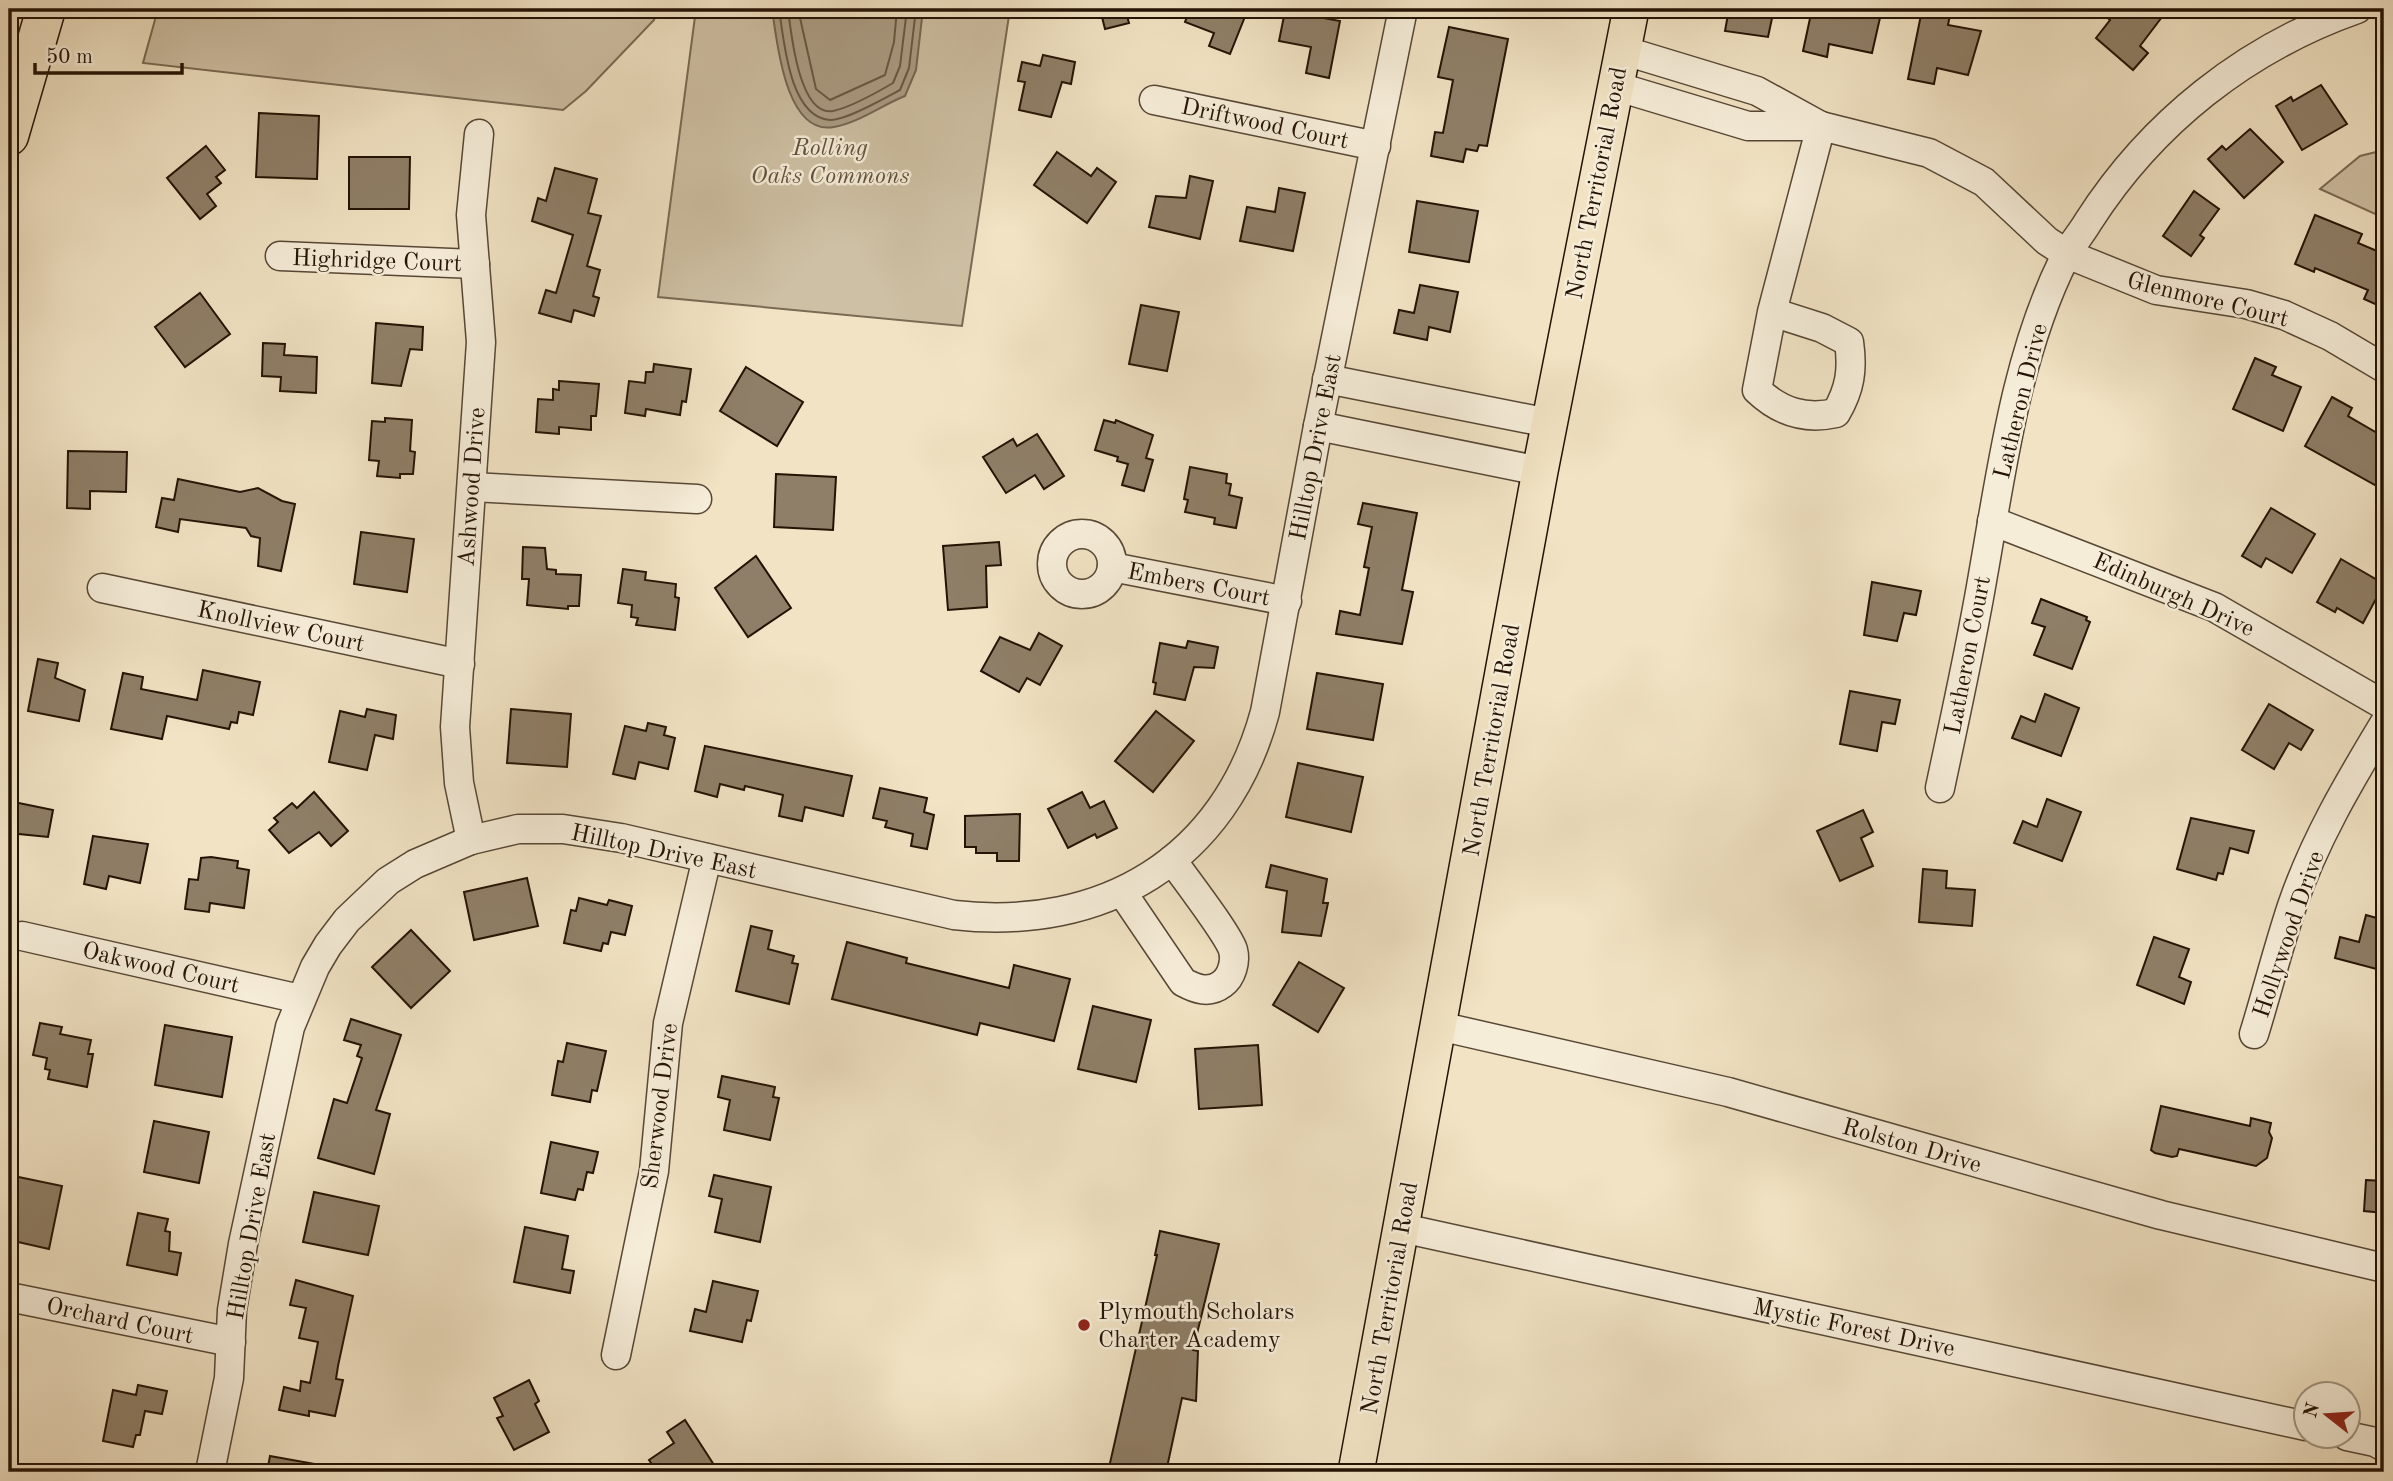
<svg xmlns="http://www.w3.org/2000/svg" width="2393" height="1481" font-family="'Old Standard TT',serif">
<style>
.green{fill:#cec0a4;stroke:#796a54;stroke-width:2}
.water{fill:#ab9c83;stroke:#756551;stroke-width:2}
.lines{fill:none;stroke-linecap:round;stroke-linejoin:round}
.shore{stroke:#685844;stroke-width:2}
.building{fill:#8f7f68;stroke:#241305;stroke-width:2}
.minor-casing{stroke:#574735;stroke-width:31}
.major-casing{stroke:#241305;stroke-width:38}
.highway-casing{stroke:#241305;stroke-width:41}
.minor{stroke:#f6edd9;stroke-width:28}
.major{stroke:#f1e3c4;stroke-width:35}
.highway{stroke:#f1e3c4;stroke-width:38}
.poi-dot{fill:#8f2418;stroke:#f6edd9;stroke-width:2.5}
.labels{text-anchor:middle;stroke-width:5;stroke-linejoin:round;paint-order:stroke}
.street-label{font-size:24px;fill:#241305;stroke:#f6edd9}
.park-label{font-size:24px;font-style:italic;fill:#60503d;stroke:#f6edd9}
.poi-label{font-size:24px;fill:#241305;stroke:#f6edd9;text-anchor:start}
</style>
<rect width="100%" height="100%" fill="#f1e3c4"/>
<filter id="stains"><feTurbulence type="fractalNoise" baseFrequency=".00286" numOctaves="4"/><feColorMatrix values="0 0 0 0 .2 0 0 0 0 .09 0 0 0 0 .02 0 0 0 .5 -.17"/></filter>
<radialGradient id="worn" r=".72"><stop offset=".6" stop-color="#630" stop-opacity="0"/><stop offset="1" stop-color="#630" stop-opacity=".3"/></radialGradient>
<g class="green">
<polygon points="158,9 657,9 654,20 586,91 563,110 143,63"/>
<polygon points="696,9 1010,9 962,326 658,297"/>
<polygon points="2384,150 2384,218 2320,189 2360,156"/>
</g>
<path class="water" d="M772,9H923L916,70L905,96C882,105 858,123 834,127C785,136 777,41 772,9Z"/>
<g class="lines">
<g class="shore">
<path d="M779,9C784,40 789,117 830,120C845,121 885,98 900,90L909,68L916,9"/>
<path d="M788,9C791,32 799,117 833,111C852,107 876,93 893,83L900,66L907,9"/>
<polyline points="798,9 816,89 830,100 885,75 894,42 897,9"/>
</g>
</g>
<g class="building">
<polygon points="1100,9 1125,9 1129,23 1105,29"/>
<polygon points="1190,9 1248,9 1230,54 1209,46 1214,33 1185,22"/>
<polygon points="1729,9 1774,9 1768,37 1725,31"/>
<polygon points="1812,9 1860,12 1860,9 1882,9 1872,53 1829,44 1827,57 1803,51"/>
<polygon points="2098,9 2168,9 2140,46 2148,53 2133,70 2096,38 2110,20"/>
<polygon points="1922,10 1950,15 1948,25 1981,31 1968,75 1937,68 1934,84 1908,79"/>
<polygon points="1285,11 1340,21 1329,78 1306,73 1311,47 1279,41"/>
<polygon points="1449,27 1508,39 1487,146 1479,145 1477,151 1466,149 1463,162 1431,156 1435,132 1443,133 1453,80 1438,77"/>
<polygon points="1043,55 1075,62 1071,84 1062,82 1051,117 1019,110 1025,82 1018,81 1022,62 1040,66"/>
<polygon points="2321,85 2347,124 2302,150 2276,106 2291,97 2293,101"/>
<polygon points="259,113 319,116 317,179 256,177"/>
<polygon points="2250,129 2283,162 2244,198 2208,159 2222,146 2226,150"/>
<polygon points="206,146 225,170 216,177 221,183 207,194 216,206 200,219 167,178"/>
<polygon points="1057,152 1091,176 1097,168 1116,182 1087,223 1034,185"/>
<polygon points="349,157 410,157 409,209 349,209"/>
<polygon points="555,168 597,179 588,213 601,216 587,266 600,270 593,296 599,298 594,316 574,310 571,322 539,313 546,290 556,293 573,235 532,221 538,198 546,201"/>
<polygon points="1190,176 1213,181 1200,239 1149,227 1156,196 1186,198"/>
<polygon points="1279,188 1305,193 1293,251 1240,241 1247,207 1275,212"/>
<polygon points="2194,191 2219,209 2200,235 2204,238 2191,256 2163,236"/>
<polygon points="1417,201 1478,211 1469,262 1409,252"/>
<polygon points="2315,215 2362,234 2358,243 2384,254 2384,308 2364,299 2368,290 2315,268 2314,272 2295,264"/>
<polygon points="1420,285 1458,292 1450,332 1429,327 1427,340 1394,333 1399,310 1414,313"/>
<polygon points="200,293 230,334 185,367 155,327"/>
<polygon points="1141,305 1179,312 1167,371 1129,364"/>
<polygon points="376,323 423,327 422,350 410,349 401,386 372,383"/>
<polygon points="263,343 285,344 284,355 317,357 316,393 280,391 281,377 262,376"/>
<polygon points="2255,358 2276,367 2272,375 2301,387 2283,431 2233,409"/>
<polygon points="654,364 691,369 686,402 682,401 680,415 646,409 645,416 625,413 629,381 645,383 646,372 653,372"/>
<polygon points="746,367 803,402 777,446 720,411"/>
<polygon points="559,381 599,384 596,416 591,416 591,430 559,427 559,434 536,432 538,399 553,400 553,389 559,390"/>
<polygon points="2332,397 2352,408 2348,416 2384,437 2384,490 2305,446"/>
<polygon points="385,418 412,420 410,451 415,452 413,474 400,474 400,478 377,476 379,461 369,460 372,421 385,422"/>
<polygon points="1104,420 1115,423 1116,420 1153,435 1146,458 1153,460 1144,491 1122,485 1128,464 1117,461 1118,457 1095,450"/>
<polygon points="1037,434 1064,476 1044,489 1035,475 1006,493 983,457 1013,439 1017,446"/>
<polygon points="68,451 127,452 126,492 90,491 90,509 67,508"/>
<polygon points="1190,467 1227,474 1226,483 1231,484 1229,495 1242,498 1236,528 1214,524 1215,518 1185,512 1188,500 1184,499"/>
<polygon points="776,474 836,477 833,530 774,527"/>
<polygon points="178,479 240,492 258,488 282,501 295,504 281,571 258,566 260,538 251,536 246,528 180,519 178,532 156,527 162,498 174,500"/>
<polygon points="1363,503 1417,513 1402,590 1413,592 1402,644 1336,634 1340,611 1360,615 1369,568 1364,567 1372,527 1358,524"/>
<polygon points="2271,508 2315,534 2292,573 2266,558 2261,567 2242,556"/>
<polygon points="361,532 414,539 407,592 354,584"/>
<polygon points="999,542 1001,565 986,566 987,607 948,610 943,546"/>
<polygon points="523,547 545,548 547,569 556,570 556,574 581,575 579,606 568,606 568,609 527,605 529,579 522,579"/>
<polygon points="756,556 791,608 748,637 715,588"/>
<polygon points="2341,559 2384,584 2363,623 2337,608 2335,612 2317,602"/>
<polygon points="623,569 646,572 645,580 676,584 675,597 679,598 675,630 636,625 638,618 631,617 632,605 618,603"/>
<polygon points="1872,582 1921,591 1916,615 1904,613 1897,641 1864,635"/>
<polygon points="2041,599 2087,617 2086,620 2090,622 2072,669 2034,655 2045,627 2032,623"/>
<polygon points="1039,633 1062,646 1040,685 1027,678 1019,692 981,671 1000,637 1030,650"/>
<polygon points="1188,641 1218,647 1214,668 1194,667 1185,700 1154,694 1156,683 1153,682 1160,643 1186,648"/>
<polygon points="38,659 58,663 55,678 85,690 79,721 28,711"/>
<polygon points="203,670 260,682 253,715 239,712 237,723 231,722 229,729 167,716 162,739 111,729 123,673 143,677 141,689 197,700"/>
<polygon points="1317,673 1383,684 1373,740 1307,729"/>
<polygon points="1850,691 1900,700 1895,724 1882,722 1877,751 1840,744"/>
<polygon points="2045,694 2079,708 2061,756 2012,738 2021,716 2035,722"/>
<polygon points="2269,704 2313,730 2301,750 2289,743 2274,769 2242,750"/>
<polygon points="367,709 396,715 393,739 375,735 367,770 329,762 340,711 365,717"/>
<polygon points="511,709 571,714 567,767 507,763"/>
<polygon points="1156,711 1194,741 1153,792 1115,761"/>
<polygon points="648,723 666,727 664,735 675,738 668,769 639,762 635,779 613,774 625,726 646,731"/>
<polygon points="705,746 852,776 843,816 805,807 802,821 779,816 783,795 745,786 744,790 720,784 717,797 695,791"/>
<polygon points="1298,763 1363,777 1351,832 1286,817"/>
<polygon points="880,788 927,798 924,812 934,815 927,849 911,846 913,834 885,827 887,821 873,818"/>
<polygon points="314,792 348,831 331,846 319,832 289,853 269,830 278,822 274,818 292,803 297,808"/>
<polygon points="1082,792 1090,808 1104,801 1117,828 1097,838 1095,834 1068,848 1048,809"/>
<polygon points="2047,799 2081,812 2062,861 2014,843 2023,821 2037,827"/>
<polygon points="9,801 53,810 48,837 9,833"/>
<polygon points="1863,810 1873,832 1861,838 1873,866 1840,881 1817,831"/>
<polygon points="1020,814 1019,861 997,861 997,853 976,853 976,847 965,847 965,816"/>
<polygon points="2191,818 2254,831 2248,853 2230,848 2223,874 2218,873 2216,880 2177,869"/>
<polygon points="93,836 148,844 140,883 109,876 106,889 84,884"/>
<polygon points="211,857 238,861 237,868 249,870 244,908 210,903 209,912 185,909 189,879 198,880 201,858"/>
<polygon points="1271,865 1327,879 1323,903 1328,903 1321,936 1282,932 1287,891 1266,887"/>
<polygon points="1923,869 1947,871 1946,888 1975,890 1972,926 1919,922"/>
<polygon points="527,878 538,926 474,940 464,892"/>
<polygon points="579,898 607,905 609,900 632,906 625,935 611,932 608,944 603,943 601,951 564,943 571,910 576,911"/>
<polygon points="2366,915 2384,920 2384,971 2335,958 2340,937 2359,942"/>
<polygon points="751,926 772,931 768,949 794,956 792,963 798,964 789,1004 736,991"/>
<polygon points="411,930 450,971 411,1008 372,967"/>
<polygon points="2154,937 2189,949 2179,977 2191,982 2184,1004 2137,985"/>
<polygon points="847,942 907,958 906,963 1009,988 1014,965 1070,979 1054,1041 980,1023 977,1035 832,999"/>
<polygon points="1299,962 1344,988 1318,1032 1273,1005"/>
<polygon points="1093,1006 1151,1020 1136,1082 1078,1069"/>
<polygon points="351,1019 401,1035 376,1110 390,1114 374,1174 318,1158 334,1099 347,1103 362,1058 357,1056 361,1045 344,1040"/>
<polygon points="40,1023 62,1027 60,1034 91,1040 88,1054 93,1054 87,1087 48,1079 50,1070 45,1069 47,1058 33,1055"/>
<polygon points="165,1025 232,1037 222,1097 155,1085"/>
<polygon points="567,1043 606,1051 597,1091 592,1090 590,1102 552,1095 558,1061 563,1062"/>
<polygon points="1258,1045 1262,1105 1199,1109 1195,1049"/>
<polygon points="722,1076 775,1087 773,1097 779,1098 770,1140 724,1130 730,1100 718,1097"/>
<polygon points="2161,1106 2250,1126 2251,1118 2271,1123 2269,1132 2272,1138 2267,1158 2256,1166 2179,1149 2177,1156 2172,1157 2155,1153 2151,1150"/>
<polygon points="154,1121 209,1132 199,1183 144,1172"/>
<polygon points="551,1142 598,1152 593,1173 587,1172 583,1190 578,1189 575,1200 541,1193"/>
<polygon points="9,1175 62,1186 49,1249 9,1240"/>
<polygon points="714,1175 771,1187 760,1242 715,1232 722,1199 709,1196"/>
<polygon points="2366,1180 2384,1181 2384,1213 2364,1211"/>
<polygon points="314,1192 379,1206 368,1255 303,1242"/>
<polygon points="138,1213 168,1219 165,1231 170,1232 169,1251 181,1253 177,1275 127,1265"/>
<polygon points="525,1227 568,1236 562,1269 574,1271 570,1293 514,1282"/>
<polygon points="1160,1231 1219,1244 1193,1350 1198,1351 1196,1401 1182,1398 1166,1472 1108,1472 1157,1255 1155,1255"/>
<polygon points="296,1280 353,1296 338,1366 336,1379 343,1380 335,1416 309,1411 309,1416 279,1410 284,1387 300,1391 301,1381 310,1383 318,1342 299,1338 306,1308 290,1305"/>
<polygon points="713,1281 758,1291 751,1321 747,1320 742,1342 690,1331 695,1309 706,1312"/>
<polygon points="529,1380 539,1401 535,1404 549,1432 514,1450 497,1418 503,1416 494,1398"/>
<polygon points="138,1385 167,1391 162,1414 145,1411 140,1435 136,1435 133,1447 103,1441 113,1390 136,1395"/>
<polygon points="685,1420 714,1465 702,1472 657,1472 649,1460 674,1443 667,1432"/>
<polygon points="270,1456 315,1464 314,1472 267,1472"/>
</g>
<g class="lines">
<defs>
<g id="minor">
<polyline points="1622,50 1757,91 1819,125"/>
<polyline points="1615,86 1748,126 1821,126 1929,153 1984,182 2047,241 2067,254 2156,290 2246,304 2284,315 2330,336 2384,368"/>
<polyline points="1154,100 1376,146"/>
<polyline points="280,256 475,264"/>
<path d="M1772,312L1822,328L1849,342C1853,370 1850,389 1836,413C1805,420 1780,412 1757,390L1772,312L1821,126"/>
<polyline points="1327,379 1549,423"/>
<polyline points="1318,426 1540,471"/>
<polyline points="472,487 697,499"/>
<polyline points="1992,521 2214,607 2384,705"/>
<circle cx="1082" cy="564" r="30"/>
<polyline points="1112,567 1287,601"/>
<polyline points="102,588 460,664"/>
<path d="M1940,788C1955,717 1971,646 1983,575C2002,468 2016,355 2065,257C2071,245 2081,234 2088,222C2152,122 2246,48 2357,9"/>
<polyline points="471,840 459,783 455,727 481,342 471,215 479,134"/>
<path d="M1122,892L1183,982C1196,989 1209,994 1222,984C1232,977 1236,961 1233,950C1228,934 1184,877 1172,860"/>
<polyline points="22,936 300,999"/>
<polyline points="1439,1026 1728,1092 2161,1215 2384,1268"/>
<path d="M2254,1034C2267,992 2278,948 2292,906C2314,841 2349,782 2384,724"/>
<polyline points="1402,1228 2306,1426"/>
<polyline points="9,1297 231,1342"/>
<polyline points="616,1355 654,1171 668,1023 707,858"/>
<polyline points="2347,1436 2375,1442 2384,1447"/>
<path d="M210,1472L229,1378L232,1310L243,1244L290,1027L315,967L328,945L347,920L388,881L415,864L471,840L518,829H563L621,838L954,915C1103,932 1225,860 1265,712L1318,426L1403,9"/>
</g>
<polyline id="major" points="1356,1472 1540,471 1631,9"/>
<polyline id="highway" points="9,136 46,9"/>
</defs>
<use href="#minor" class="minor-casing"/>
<use href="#major" class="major-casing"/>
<use href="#highway" class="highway-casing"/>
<use href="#minor" class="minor"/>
<use href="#major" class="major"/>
<use href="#highway" class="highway"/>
</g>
<circle class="poi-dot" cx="1084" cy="1325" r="7"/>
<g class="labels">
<g class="street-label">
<text transform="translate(1265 123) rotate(12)" y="8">Driftwood Court</text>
<text transform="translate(1596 183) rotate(-79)" y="8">North Territorial Road</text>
<text transform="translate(377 260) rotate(2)" y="8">Highridge Court</text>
<text transform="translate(2208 299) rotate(14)" y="8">Glenmore Court</text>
<text transform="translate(2020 401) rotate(-76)" y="8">Latheron Drive</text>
<text transform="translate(1315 447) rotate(-79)" y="8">Hilltop Drive East</text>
<text transform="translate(471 487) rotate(-86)" y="8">Ashwood Drive</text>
<text transform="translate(1199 584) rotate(11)" y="8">Embers Court</text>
<text transform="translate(2174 594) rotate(24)" y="8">Edinburgh Drive</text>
<text transform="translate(281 626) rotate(12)" y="8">Knollview Court</text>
<text transform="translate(1967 655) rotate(-79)" y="8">Latheron Court</text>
<text transform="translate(1491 740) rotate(-80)" y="8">North Territorial Road</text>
<text transform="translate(664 851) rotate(12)" y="8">Hilltop Drive East</text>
<text transform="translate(2288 934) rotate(-71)" y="8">Hollywood Drive</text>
<text transform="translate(161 967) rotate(13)" y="8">Oakwood Court</text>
<text transform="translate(659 1106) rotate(-83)" y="8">Sherwood Drive</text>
<text transform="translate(1912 1145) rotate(16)" y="8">Rolston Drive</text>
<text transform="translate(251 1226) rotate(-80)" y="8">Hilltop Drive East</text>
<text transform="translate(1389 1298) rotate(-80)" y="8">North Territorial Road</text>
<text transform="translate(120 1320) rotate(12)" y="8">Orchard Court</text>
<text transform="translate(1854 1327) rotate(12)" y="8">Mystic Forest Drive</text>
</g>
<g class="park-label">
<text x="830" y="155">Rolling<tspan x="830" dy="28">Oaks Commons</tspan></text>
</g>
<g class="poi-label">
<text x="1098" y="1319">Plymouth Scholars<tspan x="1098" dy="28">Charter Academy</tspan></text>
</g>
</g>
<rect width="2393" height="1481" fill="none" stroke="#f1e3c4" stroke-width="35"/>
<rect x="10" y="10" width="2372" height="1460" fill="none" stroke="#241305" stroke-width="3.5"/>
<rect x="18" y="18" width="2358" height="1446" fill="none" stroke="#241305" stroke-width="2"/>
<g transform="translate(2327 1415) rotate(287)"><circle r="33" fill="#f6edd9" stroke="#a29684" stroke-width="2"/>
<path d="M0-5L12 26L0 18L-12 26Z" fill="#8f2418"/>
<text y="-10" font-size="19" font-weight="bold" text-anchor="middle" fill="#241305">N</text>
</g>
<path d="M35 63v10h147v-10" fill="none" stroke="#241305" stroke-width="3.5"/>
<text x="46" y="63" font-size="21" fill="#241305" stroke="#f6edd9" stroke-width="5" paint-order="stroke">50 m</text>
<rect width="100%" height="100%" filter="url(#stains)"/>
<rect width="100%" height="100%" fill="url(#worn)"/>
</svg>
